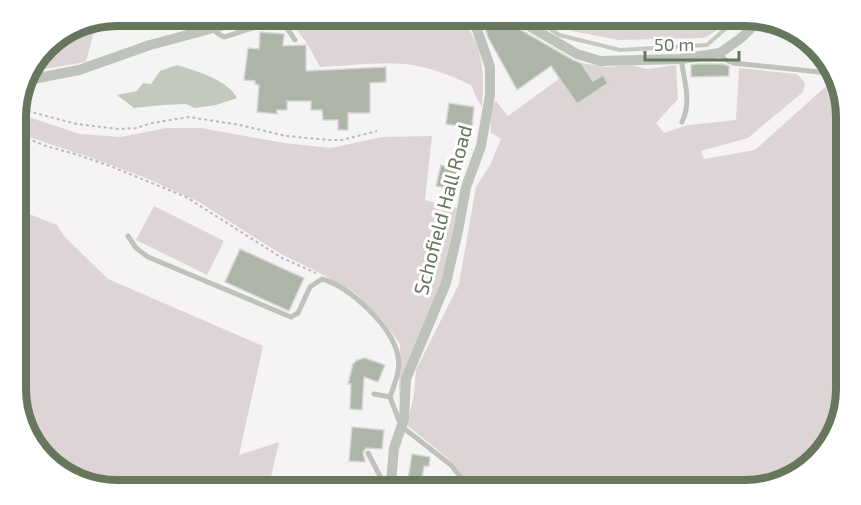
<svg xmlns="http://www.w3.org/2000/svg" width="861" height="505" font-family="'Exo 2',sans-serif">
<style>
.green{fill:#ddd4d6}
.water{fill:#c3cabd}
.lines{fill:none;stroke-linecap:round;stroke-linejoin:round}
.stream{stroke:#c3cabd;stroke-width:4}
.building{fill:#adb5a9;stroke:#d7d5d7;stroke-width:1.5}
.path{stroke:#b7bbb5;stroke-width:2;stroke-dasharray:3 3;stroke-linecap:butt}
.lane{stroke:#bdc2ba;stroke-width:5}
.street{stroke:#bdc2ba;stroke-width:10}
.labels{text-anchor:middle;stroke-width:6;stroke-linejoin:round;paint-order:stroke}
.street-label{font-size:20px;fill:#66775e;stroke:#fff}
.rim{fill:none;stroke:#66775e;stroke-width:8}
</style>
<rect width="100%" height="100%" fill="#f6f3f5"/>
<g class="green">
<path d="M286,15H445L461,17C483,46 485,72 482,107L476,97L471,85C454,77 437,70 418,66C387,60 352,66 320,67C310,48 300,28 281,16Z"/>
<polygon points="549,15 734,15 716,31 704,38 619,40 572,31"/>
<polygon points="95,23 95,27 86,62 33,71 49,40"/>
<polygon points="581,63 607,67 631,65 647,69 676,65 678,99 656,123 664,133 688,125 736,120 739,68 797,74 805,83 803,92 748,138 701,151 704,159 755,150 834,79 838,85 846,109 846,395 832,440 796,476 751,490 474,490 451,461 407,425 414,394 416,370 459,284 476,187 490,165 501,139 491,133 490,106 496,101 508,116 560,78 577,104 608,83 603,75 593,81"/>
<polygon points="16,113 80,134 121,137 166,128 201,128 284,143 331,148 382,137 432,136 425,200 457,208 443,279 400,406 399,386 400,344 381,319 355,293 316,271 281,254 199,202 146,178 92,158 20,134 16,132"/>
<polygon points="16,198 24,212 57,225 64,236 108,279 263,346 239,455 279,442 268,490 116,490 65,476 32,445 16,402"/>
<polygon points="154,206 224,241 207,275 136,240"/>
</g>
<path class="water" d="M177,65C196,71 227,79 237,98L216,105L195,108L186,104L163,105L134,108L117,95L137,91L143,83L151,84L160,71Z"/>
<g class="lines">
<polyline class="stream" points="531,15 559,35 620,50 707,45 741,15"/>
</g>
<g class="building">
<polygon points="182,15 221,15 221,18 185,28"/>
<polygon points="497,15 500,15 506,25 509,23 573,60 581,63 593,81 603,75 608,83 577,104 551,66 517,90 488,37 484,26"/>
<polygon points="260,32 284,34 283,46 306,45 306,71 386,67 386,82 370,83 370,113 348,113 348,130 338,130 338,120 323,120 322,110 311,110 311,101 287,101 287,110 277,110 277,114 257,112 259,85 255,84 255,81 244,80 248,48 259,49"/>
<polygon points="697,64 723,64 729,66 729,76 691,77 691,65"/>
<polygon points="449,103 474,107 472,128 446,124"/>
<polygon points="441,165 457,169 453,189 436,186"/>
<polygon points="240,249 304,278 289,311 225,282"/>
<polygon points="365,358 385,365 378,382 364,377 362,410 350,409 351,384 348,384 353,364 357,360"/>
<polygon points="352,427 384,430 382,449 366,448 363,452 365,462 349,461"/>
<polygon points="412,454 430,457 429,466 424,466 420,489 407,487"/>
</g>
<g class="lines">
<g class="path">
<polyline points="16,108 77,124 118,129 136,128 152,123 189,117 240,125 286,136 330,140 342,140 377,131"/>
<polyline points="16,134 46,146 75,154 110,166 186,197 282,258 316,273"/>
</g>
<g class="lane">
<path d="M213,28L217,33L224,37C240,33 272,18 286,28C290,31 292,36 295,40"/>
<polyline points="720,53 724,59 733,63 829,73 835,75"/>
<path d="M681,59C684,80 692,102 682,122"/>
<path d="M128,236L136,248L148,257L291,317L298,313L310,287L322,279C350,287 392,326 398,356C401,370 394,385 390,397"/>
<polyline points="374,394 390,397 401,426 451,465 471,490"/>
<polyline points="368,453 381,478 391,482"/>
</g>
<g class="street">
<polyline points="510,15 577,54 600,61 681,59 720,53 741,38 761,19"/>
<polyline points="28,80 79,70 150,45 262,15"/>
<polyline points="391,482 394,448 404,419 406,379 446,283 458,231 466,187 481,146 490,95 490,67 472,15"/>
</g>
</g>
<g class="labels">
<g class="street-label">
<text transform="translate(443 210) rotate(-75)" y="7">Schofield Hall Road</text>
</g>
</g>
<path d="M0 0H861V505H0ZM117 26H745A91 91 0 0 1 836 117V389A91 91 0 0 1 745 480H117A91 91 0 0 1 26 389V117A91 91 0 0 1 117 26Z" fill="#fff" fill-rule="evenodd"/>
<path class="rim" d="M117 26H745A91 91 0 0 1 836 117V389A91 91 0 0 1 745 480H117A91 91 0 0 1 26 389V117A91 91 0 0 1 117 26Z"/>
<path d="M645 51v9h94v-9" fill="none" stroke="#66775e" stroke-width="3"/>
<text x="654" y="51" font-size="18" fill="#66775e" stroke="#ffffff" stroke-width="4.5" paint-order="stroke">50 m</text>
</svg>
